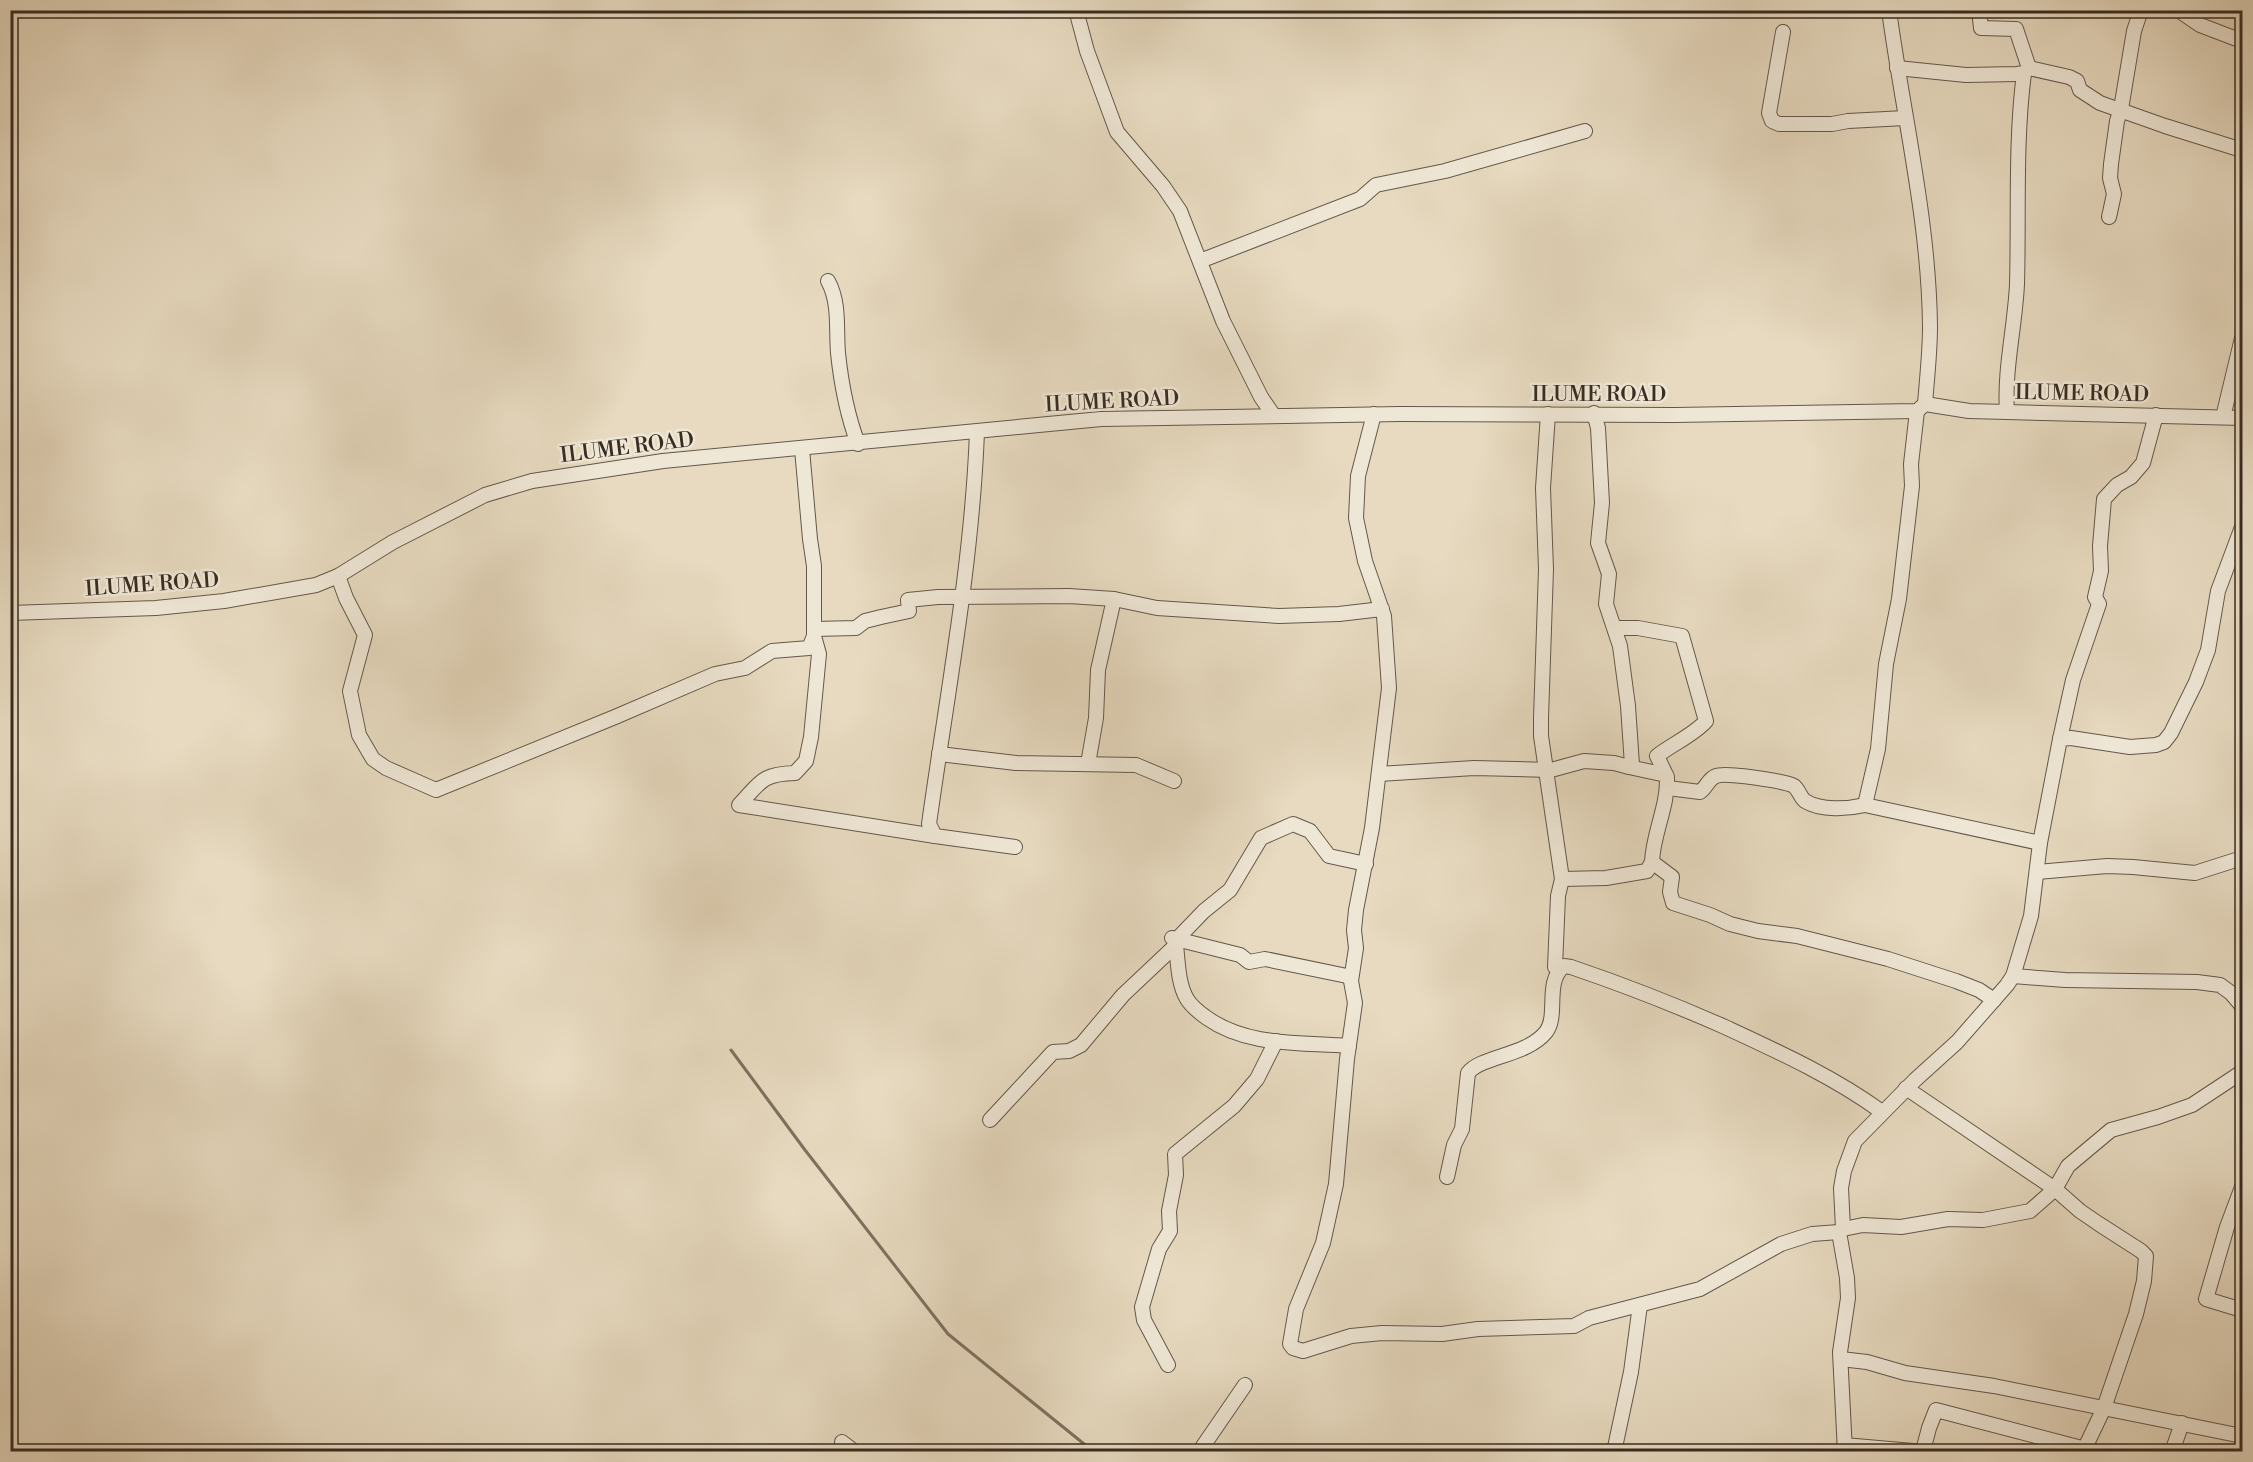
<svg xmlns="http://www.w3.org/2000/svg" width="2253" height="1462" font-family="'Libre Bodoni',serif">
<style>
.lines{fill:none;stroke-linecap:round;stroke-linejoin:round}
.stream{stroke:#7e7160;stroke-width:3}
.minor-casing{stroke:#64584a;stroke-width:16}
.minor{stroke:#efe7d6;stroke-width:14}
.labels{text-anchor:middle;stroke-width:5;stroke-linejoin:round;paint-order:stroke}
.street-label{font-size:21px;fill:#392c22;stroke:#efe7d6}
</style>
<rect width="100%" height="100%" fill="#e7dac0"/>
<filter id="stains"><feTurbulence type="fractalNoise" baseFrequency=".00333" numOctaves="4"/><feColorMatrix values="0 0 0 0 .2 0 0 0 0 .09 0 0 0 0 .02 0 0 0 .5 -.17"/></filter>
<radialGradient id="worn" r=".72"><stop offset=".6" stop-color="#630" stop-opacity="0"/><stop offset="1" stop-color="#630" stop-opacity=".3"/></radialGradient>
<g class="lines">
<polyline class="stream" points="731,1050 805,1150 948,1334 1094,1452"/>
<defs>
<g id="minor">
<polyline points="1076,10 1087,51 1117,132 1163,186 1180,211 1223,321 1261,397 1274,416"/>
<path d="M1889,10C1903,115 1929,220 1930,327C1930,352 1927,378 1925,404"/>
<polyline points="1979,10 1981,28 2016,29 2029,68"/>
<polyline points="2178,10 2200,25 2242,41"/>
<polyline points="1783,32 1769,113 1772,121 1779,124 1832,124 1848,121 1905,118"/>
<polyline points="1897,68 1966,75 2017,74 2024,73 2029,68 2069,77 2077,81 2080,90 2100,103 2165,126 2242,150"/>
<polyline points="2109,217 2114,194 2110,178 2111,164 2117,121 2121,109 2134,31 2141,10"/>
<polyline points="1200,261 1360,199 1376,185 1445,171 1585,131"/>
<path d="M828,281C840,303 836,329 838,353C841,382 848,417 858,444"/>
<polyline points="1917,411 1911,464 1912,486 1899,599 1886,664 1878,749 1865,805 2040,843"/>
<path d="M2007,412C2004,370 2015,327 2017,284C2019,213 2015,143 2024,73"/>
<polyline points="1374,414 1358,476 1356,518 1365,561 1384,616 1389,688 1372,828 1356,910 1354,930 1356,948 1351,981 1355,1003 1347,1059 1336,1184 1323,1243 1296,1309 1290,1344 1293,1348 1303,1351 1351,1336 1382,1333 1442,1334 1478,1329 1574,1326 1589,1318 1700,1289 1781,1244 1812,1234 1839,1232 1843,1229 1863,1225 1901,1227 1948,1219 1983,1220 2030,1211 2055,1189 2068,1166 2111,1130 2158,1117 2192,1105 2242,1072"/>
<polyline points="1548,414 1543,488 1546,569 1541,718 1541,736 1562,879 1558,896 1555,967"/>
<polyline points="2223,417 2242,338"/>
<path d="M977,432C972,564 947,694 929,824L935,836L1015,847"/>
<polyline points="802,449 810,539 814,566 814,629"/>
<polyline points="338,576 346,598 365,635 350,691 359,735 373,759 386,768 436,790 615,717 715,674 745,668 772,651 809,648 814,636 814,629 856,628 865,621 881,617 909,611 908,600 938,597 1069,596 1114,599 1157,608 1279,616 1339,614 1382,609"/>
<polyline points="10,613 156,608 224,601 316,585 338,576 393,542 485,495 532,481 663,461 1101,419 1400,414 1675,415 1917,411 1925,404 1969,411 2007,412 2242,418"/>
<path d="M1616,628H1638L1682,636L1706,721C1695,734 1671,745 1657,756L1666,775"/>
<path d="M814,636L819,654L811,737L806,761L795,773C761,774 761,782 739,805L935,836"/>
<polyline points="2060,739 2073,680 2099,604 2095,597 2101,571 2100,546 2104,499 2117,485 2131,477 2143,463 2156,415"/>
<polyline points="939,754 1016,763 1136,765 1174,781"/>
<polyline points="1088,764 1096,718 1098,670 1114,599"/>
<path d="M1629,767L1666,775L1667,777C1668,807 1653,833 1652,862L1672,877L1670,892L1673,903L1710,915L1730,924L1758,931L1797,936L1888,959L1956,981L1979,990L1994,1000"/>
<polyline points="1379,774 1474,768 1551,770 1584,761 1614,763 1629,767 1632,765 1628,706 1620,646 1606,604 1609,574 1598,543 1602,503 1598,428 1594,413"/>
<path d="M1668,788L1700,792C1707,787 1708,779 1716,776C1725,772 1785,781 1794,786C1799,790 1800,797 1805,801C1821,811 1848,809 1865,805"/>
<polyline points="2037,872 2107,866 2133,867 2195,873 2242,858"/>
<polyline points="1562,879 1606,878 1647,871 1652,862"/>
<polyline points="1172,938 1240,955 1249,962 1265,959 1347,976"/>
<path d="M1176,945C1178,962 1178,984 1187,999C1191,1006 1200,1013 1207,1018C1248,1047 1301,1042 1349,1046"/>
<polyline points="2013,976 2065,980 2197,982 2220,985 2231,993 2242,1006"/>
<polyline points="1906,1088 2055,1189 2080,1211 2099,1224 2141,1251 2146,1256 2144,1281 2136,1314 2104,1408 2083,1452"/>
<polyline points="990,1120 1053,1052 1069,1051 1081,1045 1123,995 1176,945 1177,939 1204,911 1230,890 1261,838 1293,824 1310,831 1329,856 1366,864"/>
<path d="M1447,1177L1454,1145L1462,1129L1468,1073C1481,1056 1527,1056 1546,1032C1559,1015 1544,982 1564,966L1571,967C1624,985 1673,1004 1725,1027C1779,1052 1834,1077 1882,1112"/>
<polyline points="2242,1187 2227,1227 2206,1299 2242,1310"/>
<polyline points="1843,1229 1841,1188 1844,1171 1855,1141 1915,1080 1957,1042 2007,985 2013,976 2031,916 2040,843 2060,739 2071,738 2130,747 2156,745 2164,742 2171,733 2196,682 2208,650 2218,591 2242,527"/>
<polyline points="1839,1232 1847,1278 1848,1298 1840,1352 1845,1452"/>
<polyline points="1841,1359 1867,1362 1905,1373 1994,1386 2242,1436"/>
<polyline points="1168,1365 1144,1320 1142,1307 1159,1249 1170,1231 1169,1211 1176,1175 1175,1154 1234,1106 1257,1079 1276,1041"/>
<polyline points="842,1442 855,1452"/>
<polyline points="1844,1445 1924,1452"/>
<polyline points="1923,1451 1929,1428 1936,1410 2097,1452"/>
<polyline points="1199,1452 1245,1385"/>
<polyline points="1614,1452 1631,1372 1640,1305"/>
<polyline points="2172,1452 2182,1423"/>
<polyline points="2240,1452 2242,1445"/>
</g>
</defs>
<use href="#minor" class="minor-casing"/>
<use href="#minor" class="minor"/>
</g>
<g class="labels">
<g class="street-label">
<text transform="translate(2082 393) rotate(1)" y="7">ILUME ROAD</text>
<text x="1599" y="401">ILUME ROAD</text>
<text transform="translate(1112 401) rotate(-3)" y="7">ILUME ROAD</text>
<text transform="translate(627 447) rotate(-7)" y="7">ILUME ROAD</text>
<text transform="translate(152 584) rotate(-4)" y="7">ILUME ROAD</text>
</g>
</g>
<rect width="2253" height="1462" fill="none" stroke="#e7dac0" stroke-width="36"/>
<rect x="12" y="12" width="2229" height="1438" fill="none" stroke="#392c22" stroke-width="3"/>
<rect x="18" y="18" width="2217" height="1426" fill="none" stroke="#392c22" stroke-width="1.5"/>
<rect width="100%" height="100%" filter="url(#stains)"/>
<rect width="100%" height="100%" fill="url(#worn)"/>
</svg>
